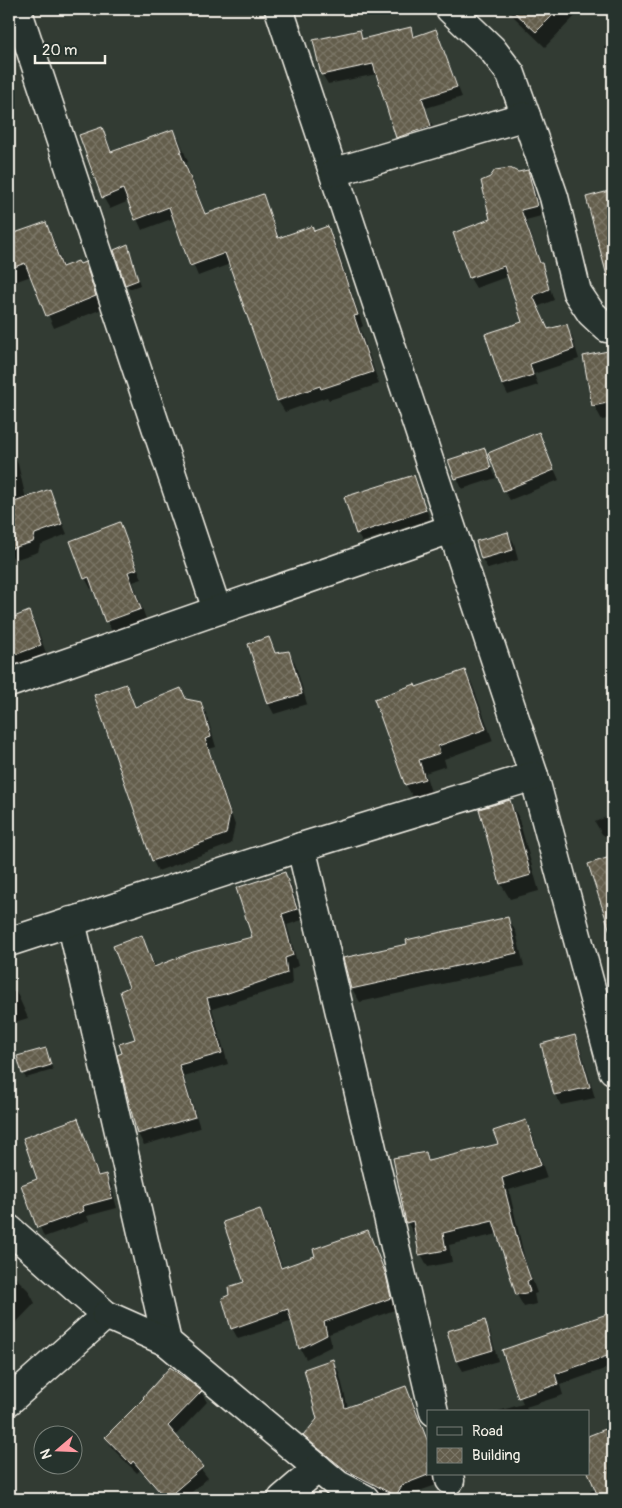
<svg xmlns="http://www.w3.org/2000/svg" width="622" height="1508" font-family="Pangolin,sans-serif">
<style>
.shadow{fill:#0007}
.building{fill:url(#building-cross-hatch);stroke:#f4f1e8}
.lines{fill:none;stroke-linecap:round;stroke-linejoin:round}
.minor-casing{stroke:#f4f1e8;stroke-width:31}
.minor{stroke:#26332d;stroke-width:28}
</style>
<defs>
<pattern id="building-cross-hatch" width="8" height="8" patternUnits="userSpaceOnUse" patternTransform="scale(1.25)"><rect width="8" height="8" fill="#635d4c"/><path d="M0 0l8 8M0 8l8-8" fill="none" stroke="#7a7566"/></pattern>
</defs>
<rect width="100%" height="100%" fill="#323b33"/>
<filter id="ink" filterUnits="userSpaceOnUse"><feTurbulence type="fractalNoise" baseFrequency=".02" numOctaves="2"/><feDisplacementMap in="SourceGraphic" scale="10" xChannelSelector="R" yChannelSelector="G"/><feConvolveMatrix kernelMatrix="1 2 1 2 8 2 1 2 1" color-interpolation-filters="sRGB"/></filter>
<g filter="url(#ink)">
<g class="shadow">
<polygon points="324,9 339,9 328,16"/>
<polygon points="509,9 582,9 545,47 514,17"/>
<polygon points="410,29 415,37 435,31 462,97 426,108 436,136 403,147 397,137 377,74 328,84 322,74 359,31 364,40"/>
<polygon points="613,39 613,62 604,47"/>
<polygon points="102,128 113,153 174,130 180,141 188,162 186,163 206,215 262,195 280,239 328,228 334,239 363,326 360,328 379,384 329,400 327,397 285,412 278,401 230,264 198,276 174,218 142,230 129,201 110,209 103,197"/>
<polygon points="527,171 533,181 541,216 526,220 554,300 537,307 549,330 566,326 572,336 579,359 534,374 538,385 508,395 503,385 523,323 509,276 476,288 470,278 455,233 491,220 518,173"/>
<polygon points="613,191 613,269 609,270 588,198"/>
<polygon points="45,224 52,236 64,268 84,263 91,276 102,309 54,328 31,276 9,284 9,237"/>
<polygon points="127,246 140,285 129,289 115,251"/>
<polygon points="613,351 613,418 602,420 594,405 584,357"/>
<polygon points="539,434 559,480 510,500 504,490"/>
<polygon points="484,450 496,478 462,489 450,461"/>
<polygon points="12,453 18,464 26,499 49,490 67,534 40,545 38,552 14,560 9,550 9,455"/>
<polygon points="413,476 430,519 362,542 357,533"/>
<polygon points="120,524 142,579 133,582 146,619 112,632 94,588 91,589 85,578"/>
<polygon points="508,533 514,543 518,560 488,569 482,559 478,542"/>
<polygon points="28,613 36,626 48,658 9,673 9,620"/>
<polygon points="269,639 276,654 289,652 295,663 307,704 274,714 268,703"/>
<polygon points="465,672 472,684 493,741 444,759 446,766 425,773 431,792 413,797 406,785 416,688"/>
<polygon points="126,685 136,708 186,700 200,703 206,713 216,747 209,749 235,825 231,844 158,871 153,861 95,696"/>
<polygon points="509,801 518,816 539,891 510,899 501,884 480,810"/>
<polygon points="613,814 613,841 602,834 595,822"/>
<polygon points="284,874 291,885 302,920 287,925 298,966 291,969 292,984 212,1009 228,1064 184,1077 200,1128 144,1145 138,1134 119,1055 124,1054 137,1040 131,987 141,936 156,967 254,937"/>
<polygon points="508,918 516,932 524,966 360,1002 352,989 409,945"/>
<polygon points="9,988 11,993 16,991 28,1018 9,1024"/>
<polygon points="574,1037 580,1047 595,1098 561,1105 555,1095"/>
<polygon points="45,1049 53,1070 26,1078 23,1073"/>
<polygon points="77,1120 100,1177 105,1175 111,1185 117,1208 87,1216 89,1221 44,1237 23,1186 39,1180"/>
<polygon points="525,1122 532,1134 547,1178 509,1190 525,1260 537,1293 534,1294 536,1304 524,1307 517,1295 498,1234 449,1245 452,1262 428,1267 421,1254 417,1234 414,1234 407,1222 425,1153 430,1162 499,1145"/>
<polygon points="260,1210 266,1221 283,1269 317,1257 368,1232 392,1288 397,1309 329,1334 332,1346 306,1359 300,1348 293,1321 238,1339 232,1328 231,1295 245,1282"/>
<polygon points="9,1271 28,1290 35,1303 9,1330"/>
<polygon points="613,1314 613,1366 560,1385 563,1395 526,1407 529,1412 495,1412 523,1404 504,1351"/>
<polygon points="484,1322 490,1332 498,1361 463,1371 457,1361 448,1332"/>
<polygon points="332,1360 339,1372 348,1408 406,1387 421,1419 348,1464 426,1438 428,1442 428,1474 441,1474 439,1484 408,1495 406,1499 390,1499 348,1477 342,1468 338,1470 312,1448 305,1436 318,1419"/>
<polygon points="201,1392 207,1402 175,1436 208,1478 184,1499 165,1499 140,1470 137,1473 112,1448 106,1437"/>
<polygon points="613,1427 613,1499 592,1499 590,1491 596,1489 588,1437"/>
</g>
<g class="building">
<polygon points="511,9 559,9 536,32"/>
<polygon points="411,27 413,37 436,29 457,87 422,98 431,126 396,138 373,64 321,75 313,40 360,30 362,39"/>
<polygon points="102,127 111,152 174,129 182,151 180,152 205,214 263,194 278,238 312,226 314,231 328,226 358,315 354,316 373,372 321,389 320,386 277,401 225,253 190,266 169,207 135,220 123,189 102,198 79,135"/>
<polygon points="510,168 518,172 528,170 537,206 521,210 540,263 542,263 549,289 533,296 548,329 567,324 574,349 530,364 533,375 502,385 485,334 522,322 504,266 469,278 453,233 490,219 481,181 490,177 495,170"/>
<polygon points="613,190 613,275 607,276 586,197"/>
<polygon points="46,222 62,267 78,261 80,264 85,262 96,296 46,316 25,263 9,269 9,235"/>
<polygon points="128,244 138,280 125,285 114,250"/>
<polygon points="613,350 613,402 592,406 583,356"/>
<polygon points="539,432 554,470 503,491 488,453"/>
<polygon points="485,448 491,468 455,479 448,460"/>
<polygon points="414,475 426,510 356,534 344,497"/>
<polygon points="50,489 62,524 35,534 33,542 9,549 9,504"/>
<polygon points="120,522 137,569 128,572 141,609 105,622 89,577 84,579 70,541"/>
<polygon points="508,532 513,550 481,559 476,541"/>
<polygon points="29,611 41,645 9,657 9,619"/>
<polygon points="269,637 275,653 289,651 302,694 267,704 248,644"/>
<polygon points="465,670 486,729 438,746 440,753 419,760 425,779 405,785 374,699 415,684 416,687"/>
<polygon points="126,684 135,707 181,688 186,699 201,702 211,737 205,739 230,814 226,834 152,861 94,695"/>
<polygon points="510,800 531,875 500,884 479,809"/>
<polygon points="613,856 613,930 610,931 588,864"/>
<polygon points="285,872 297,909 282,914 293,955 285,958 287,973 225,994 207,998 222,1053 179,1065 195,1117 137,1134 117,1055 122,1053 119,1044 135,1039 120,991 129,987 113,946 142,935 154,967 193,952 252,937 236,888"/>
<polygon points="508,917 517,953 351,989 343,958 407,944 406,940"/>
<polygon points="575,1035 590,1087 554,1095 541,1044"/>
<polygon points="46,1048 51,1065 22,1074 17,1056"/>
<polygon points="78,1118 98,1176 106,1174 112,1198 82,1206 84,1211 37,1228 21,1185 37,1179 23,1138"/>
<polygon points="526,1120 541,1165 502,1178 519,1246 531,1280 527,1281 530,1292 516,1295 493,1221 443,1233 446,1250 419,1255 413,1221 406,1223 393,1158 426,1152 428,1161 498,1144 493,1131"/>
<polygon points="260,1209 281,1268 315,1256 313,1249 368,1230 386,1275 391,1298 324,1322 327,1335 299,1349 288,1309 231,1329 222,1298 229,1295 228,1287 244,1282 223,1222"/>
<polygon points="613,1312 613,1354 555,1374 558,1384 518,1398 502,1350"/>
<polygon points="485,1320 493,1350 456,1361 447,1331"/>
<polygon points="333,1359 345,1408 406,1386 428,1442 428,1475 402,1485 396,1496 344,1469 303,1436 317,1419 304,1369"/>
<polygon points="170,1367 202,1391 168,1426 203,1467 166,1499 133,1461 131,1464 105,1437 144,1398 143,1397"/>
<polygon points="613,1426 613,1499 599,1499 588,1472 588,1436"/>
</g>
<g class="lines">
<defs>
<g id="minor">
<polyline points="17,9 217,610"/>
<polyline points="279,9 534,776 613,1070"/>
<polyline points="450,9 492,49 511,74 526,116"/>
<polyline points="335,172 526,116 554,197 577,292 591,313 607,328 613,327"/>
<polyline points="9,683 451,529"/>
<polyline points="301,847 434,1412"/>
<polyline points="71,921 167,1342"/>
<polyline points="9,942 301,847 534,776"/>
<polyline points="9,1229 106,1315 9,1401"/>
<polyline points="106,1315 167,1342 338,1485 365,1499"/>
<polyline points="449,1474 450,1480"/>
<polyline points="282,1499 318,1468"/>
</g>
</defs>
<use href="#minor" class="minor-casing"/>
<use href="#minor" class="minor"/>
</g>
</g>
<rect width="622" height="1508" fill="none" stroke="#26332d" stroke-width="30"/>
<rect x="15" y="15" width="592" height="1478" fill="none" stroke="#f4f1e8" stroke-width="2" filter="url(#ink)"/>
<rect x="427" y="1410" width="162" height="65" fill="#26332d" stroke="#787f78"/>
<rect x="437" y="1427" width="25" height="8" fill="#26332d" stroke="#787f78"/>
<text x="472" y="1436" font-size="15" fill="#f4f1e8">Road</text>
<rect x="437" y="1448" width="25" height="15" fill="url(#building-cross-hatch)" stroke="#787f78"/>
<text x="472" y="1460" font-size="15" fill="#f4f1e8">Building</text>
<g transform="translate(58 1450) rotate(251)"><circle r="24" fill="#26332d" stroke="#787f78"/>
<path d="M0-4L9 19L0 12L-9 19Z" fill="#ff9aa2"/>
<text y="-8" font-size="14" font-weight="bold" text-anchor="middle" fill="#f4f1e8">N</text>
</g>
<path d="M35 55v8h70v-8" fill="none" stroke="#f4f1e8" stroke-width="2.5"/>
<text x="42" y="55" font-size="15" fill="#f4f1e8" stroke="#26332d" stroke-width="4" paint-order="stroke">20 m</text>
</svg>
